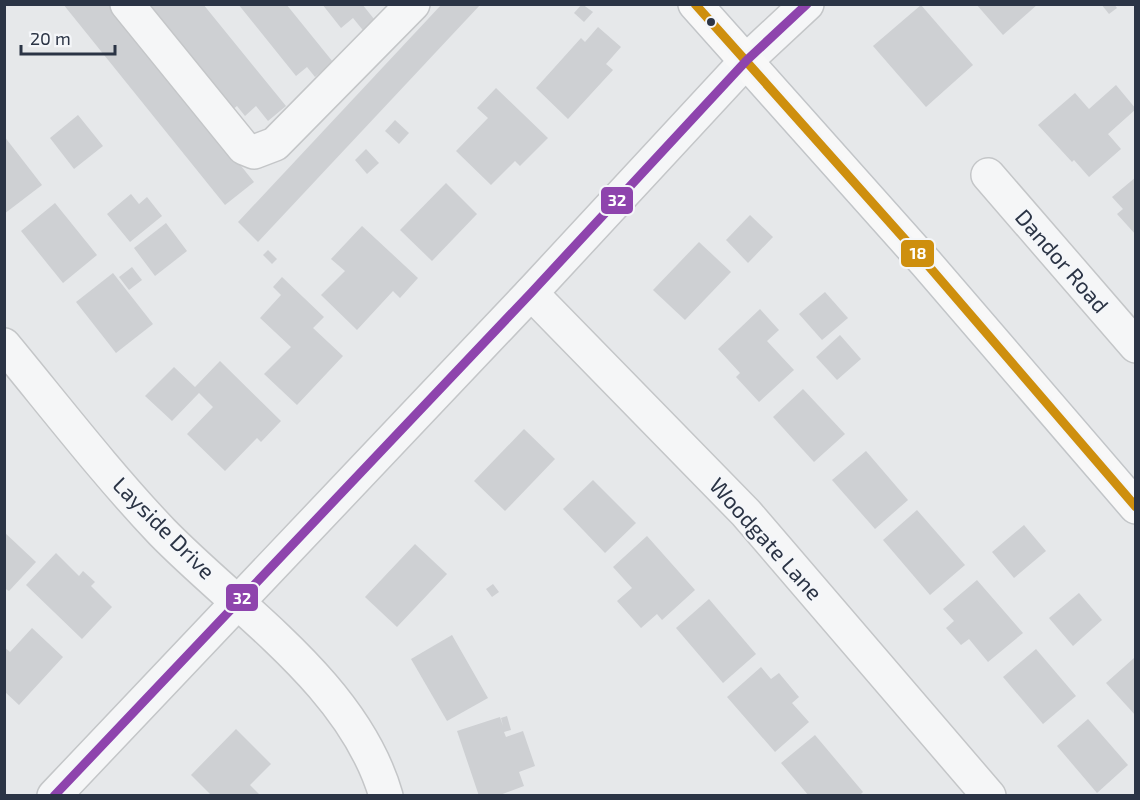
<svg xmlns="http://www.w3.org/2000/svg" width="1140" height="800" font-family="'Exo 2',sans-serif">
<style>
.building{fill:#ced0d3}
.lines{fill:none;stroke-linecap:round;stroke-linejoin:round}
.minor-casing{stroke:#c4c6c8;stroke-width:36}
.major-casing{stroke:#c2c5c8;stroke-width:36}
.minor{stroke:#f5f6f7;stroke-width:33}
.major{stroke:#f8f8f8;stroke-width:33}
.bus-1-casing{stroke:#f4f6f9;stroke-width:14}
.bus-2-casing{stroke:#f4f6f9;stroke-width:14}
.bus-1{stroke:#ce8f0e;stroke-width:9}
.bus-2{stroke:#8e44ad;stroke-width:9}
.bus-dot{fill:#2b3445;stroke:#f4f6f9;stroke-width:2}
.labels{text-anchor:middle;stroke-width:5;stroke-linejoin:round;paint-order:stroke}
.street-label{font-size:22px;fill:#2b3445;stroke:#f4f6f9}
.line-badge{stroke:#f4f6f9;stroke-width:2}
.badge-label{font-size:16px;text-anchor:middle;font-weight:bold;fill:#fff}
</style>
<rect width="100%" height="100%" fill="#e6e8ea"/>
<g class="building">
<polygon points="63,4 110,4 254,182 225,205"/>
<polygon points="146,4 203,4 286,106 268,121 256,106 245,116 237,106 232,110"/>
<polygon points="238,4 286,4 333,62 315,77 307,67 296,76"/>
<polygon points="322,4 362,4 378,24 366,34 353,18 341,28"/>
<polygon points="442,4 481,4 258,242 238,222"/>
<polygon points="582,4 593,12 584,22 574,13"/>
<polygon points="976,4 1038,4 1003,35"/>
<polygon points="1101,4 1114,4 1117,8 1109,14"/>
<polygon points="921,5 973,65 926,107 873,46"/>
<polygon points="598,27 621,47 606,64 613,70 568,119 536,88 581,38 585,42"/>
<polygon points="1116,85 1136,109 1108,134 1121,149 1089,177 1074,160 1072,162 1038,125 1075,93 1089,109"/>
<polygon points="496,88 548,138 520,166 515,161 491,185 456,151 488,118 477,108"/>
<polygon points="78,115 103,146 74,169 50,138"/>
<polygon points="395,120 409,133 399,144 385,131"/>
<polygon points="4,136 42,185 4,214"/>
<polygon points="366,149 379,163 367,174 355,160"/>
<polygon points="1136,177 1136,235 1117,214 1123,209 1112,197"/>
<polygon points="446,183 477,214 432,261 400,230"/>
<polygon points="131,194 139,204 147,197 162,216 130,242 107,214"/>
<polygon points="55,203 97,255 63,283 21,231"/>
<polygon points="750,215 773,237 748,263 726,240"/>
<polygon points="166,223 187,251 155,276 134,248"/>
<polygon points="362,226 418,278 400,298 393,291 357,330 321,295 345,271 331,259"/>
<polygon points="699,242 731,272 685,320 653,290"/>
<polygon points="268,250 277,259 272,264 263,255"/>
<polygon points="132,267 142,280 129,290 119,277"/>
<polygon points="113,273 153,324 116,353 76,302"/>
<polygon points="282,277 324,317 313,328 343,356 297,405 264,374 291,347 260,318 281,295 273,287"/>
<polygon points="825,292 848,318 822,340 799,314"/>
<polygon points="760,309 779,330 767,341 794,370 759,402 736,377 740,373 718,349"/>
<polygon points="840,335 861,359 837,380 816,357"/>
<polygon points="220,361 281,421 261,442 257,438 225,471 187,434 213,407 199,393 172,421 145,396 174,367 195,387"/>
<polygon points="803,389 845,434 814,462 773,417"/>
<polygon points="524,429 555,459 505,511 474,481"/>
<polygon points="866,451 908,500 875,529 832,480"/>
<polygon points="593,480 636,523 605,553 563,509"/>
<polygon points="917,510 965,565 930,595 883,540"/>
<polygon points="1024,525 1046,551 1014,578 992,552"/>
<polygon points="4,532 36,562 9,591 4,588"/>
<polygon points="647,536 695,590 662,620 657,614 641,628 617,601 632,588 613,567"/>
<polygon points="415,544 447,574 397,627 365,597"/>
<polygon points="56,553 79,576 83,571 95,582 91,586 112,607 82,639 26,585"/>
<polygon points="977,580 1023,633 988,662 969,639 961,645 946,628 954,621 943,609"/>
<polygon points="493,584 499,592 492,597 486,589"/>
<polygon points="1079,593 1102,620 1073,646 1049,618"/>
<polygon points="709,599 756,654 723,683 676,628"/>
<polygon points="32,628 63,657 19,705 4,691 4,647 10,652"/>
<polygon points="452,635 488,698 447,721 411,659"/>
<polygon points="1036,649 1076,696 1043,724 1003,677"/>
<polygon points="1134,658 1136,660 1136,716 1106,683"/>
<polygon points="761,667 771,679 779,673 799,697 792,703 809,722 775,752 727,697"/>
<polygon points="507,716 511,730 504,732 506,737 523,731 535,766 519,772 524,786 497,796 479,796 457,731 500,717 503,726 501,718"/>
<polygon points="1088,719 1128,765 1097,793 1057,746"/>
<polygon points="236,729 271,764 250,785 261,796 212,796 191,775"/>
<polygon points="815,735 863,792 859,796 809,796 781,763"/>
</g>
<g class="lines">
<defs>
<g id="minor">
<polyline points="127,4 244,148 254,152 275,144 413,4"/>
<polyline points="988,175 1136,346"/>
<polyline points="531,293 746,513 989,796"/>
<path d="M4,345C56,408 106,473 162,532C239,611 354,685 386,796"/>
<polyline points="54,796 531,293 747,60 807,4"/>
</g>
<polyline id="major" points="695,4 926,263 1136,507"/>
</defs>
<use href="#minor" class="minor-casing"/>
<use href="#major" class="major-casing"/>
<use href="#minor" class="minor"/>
<use href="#major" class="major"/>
<defs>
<polyline id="bus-1" points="695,4 926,263 1136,507"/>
<polyline id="bus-2" points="54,796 531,293 747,60 807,4"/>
</defs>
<use href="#bus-1" class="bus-1-casing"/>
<use href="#bus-2" class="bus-2-casing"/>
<use href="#bus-1" class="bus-1"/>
<use href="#bus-2" class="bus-2"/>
</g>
<circle class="bus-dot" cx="711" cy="22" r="5"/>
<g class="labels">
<g class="street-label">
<text transform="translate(1062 261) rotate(49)" y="8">Dandor Road</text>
<text transform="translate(164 528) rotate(45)" y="8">Layside Drive</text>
<text transform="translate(766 539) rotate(48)" y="8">Woodgate Lane</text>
</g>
</g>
<g class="line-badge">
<rect x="600" y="186" width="34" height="29" rx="6" fill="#8e44ad"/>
<rect x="900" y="239" width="35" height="29" rx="6" fill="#ce8f0e"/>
<rect x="225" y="583" width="34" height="29" rx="6" fill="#8e44ad"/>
</g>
<g class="badge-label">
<text x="617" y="206">32</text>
<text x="918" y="259">18</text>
<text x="242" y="604">32</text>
</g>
<rect width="1140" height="800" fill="none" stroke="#2b3445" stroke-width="12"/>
<path d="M21 45v9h94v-9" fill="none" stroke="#2b3445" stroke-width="3"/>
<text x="30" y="45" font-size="18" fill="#2b3445" stroke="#f4f6f9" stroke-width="4.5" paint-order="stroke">20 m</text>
</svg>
